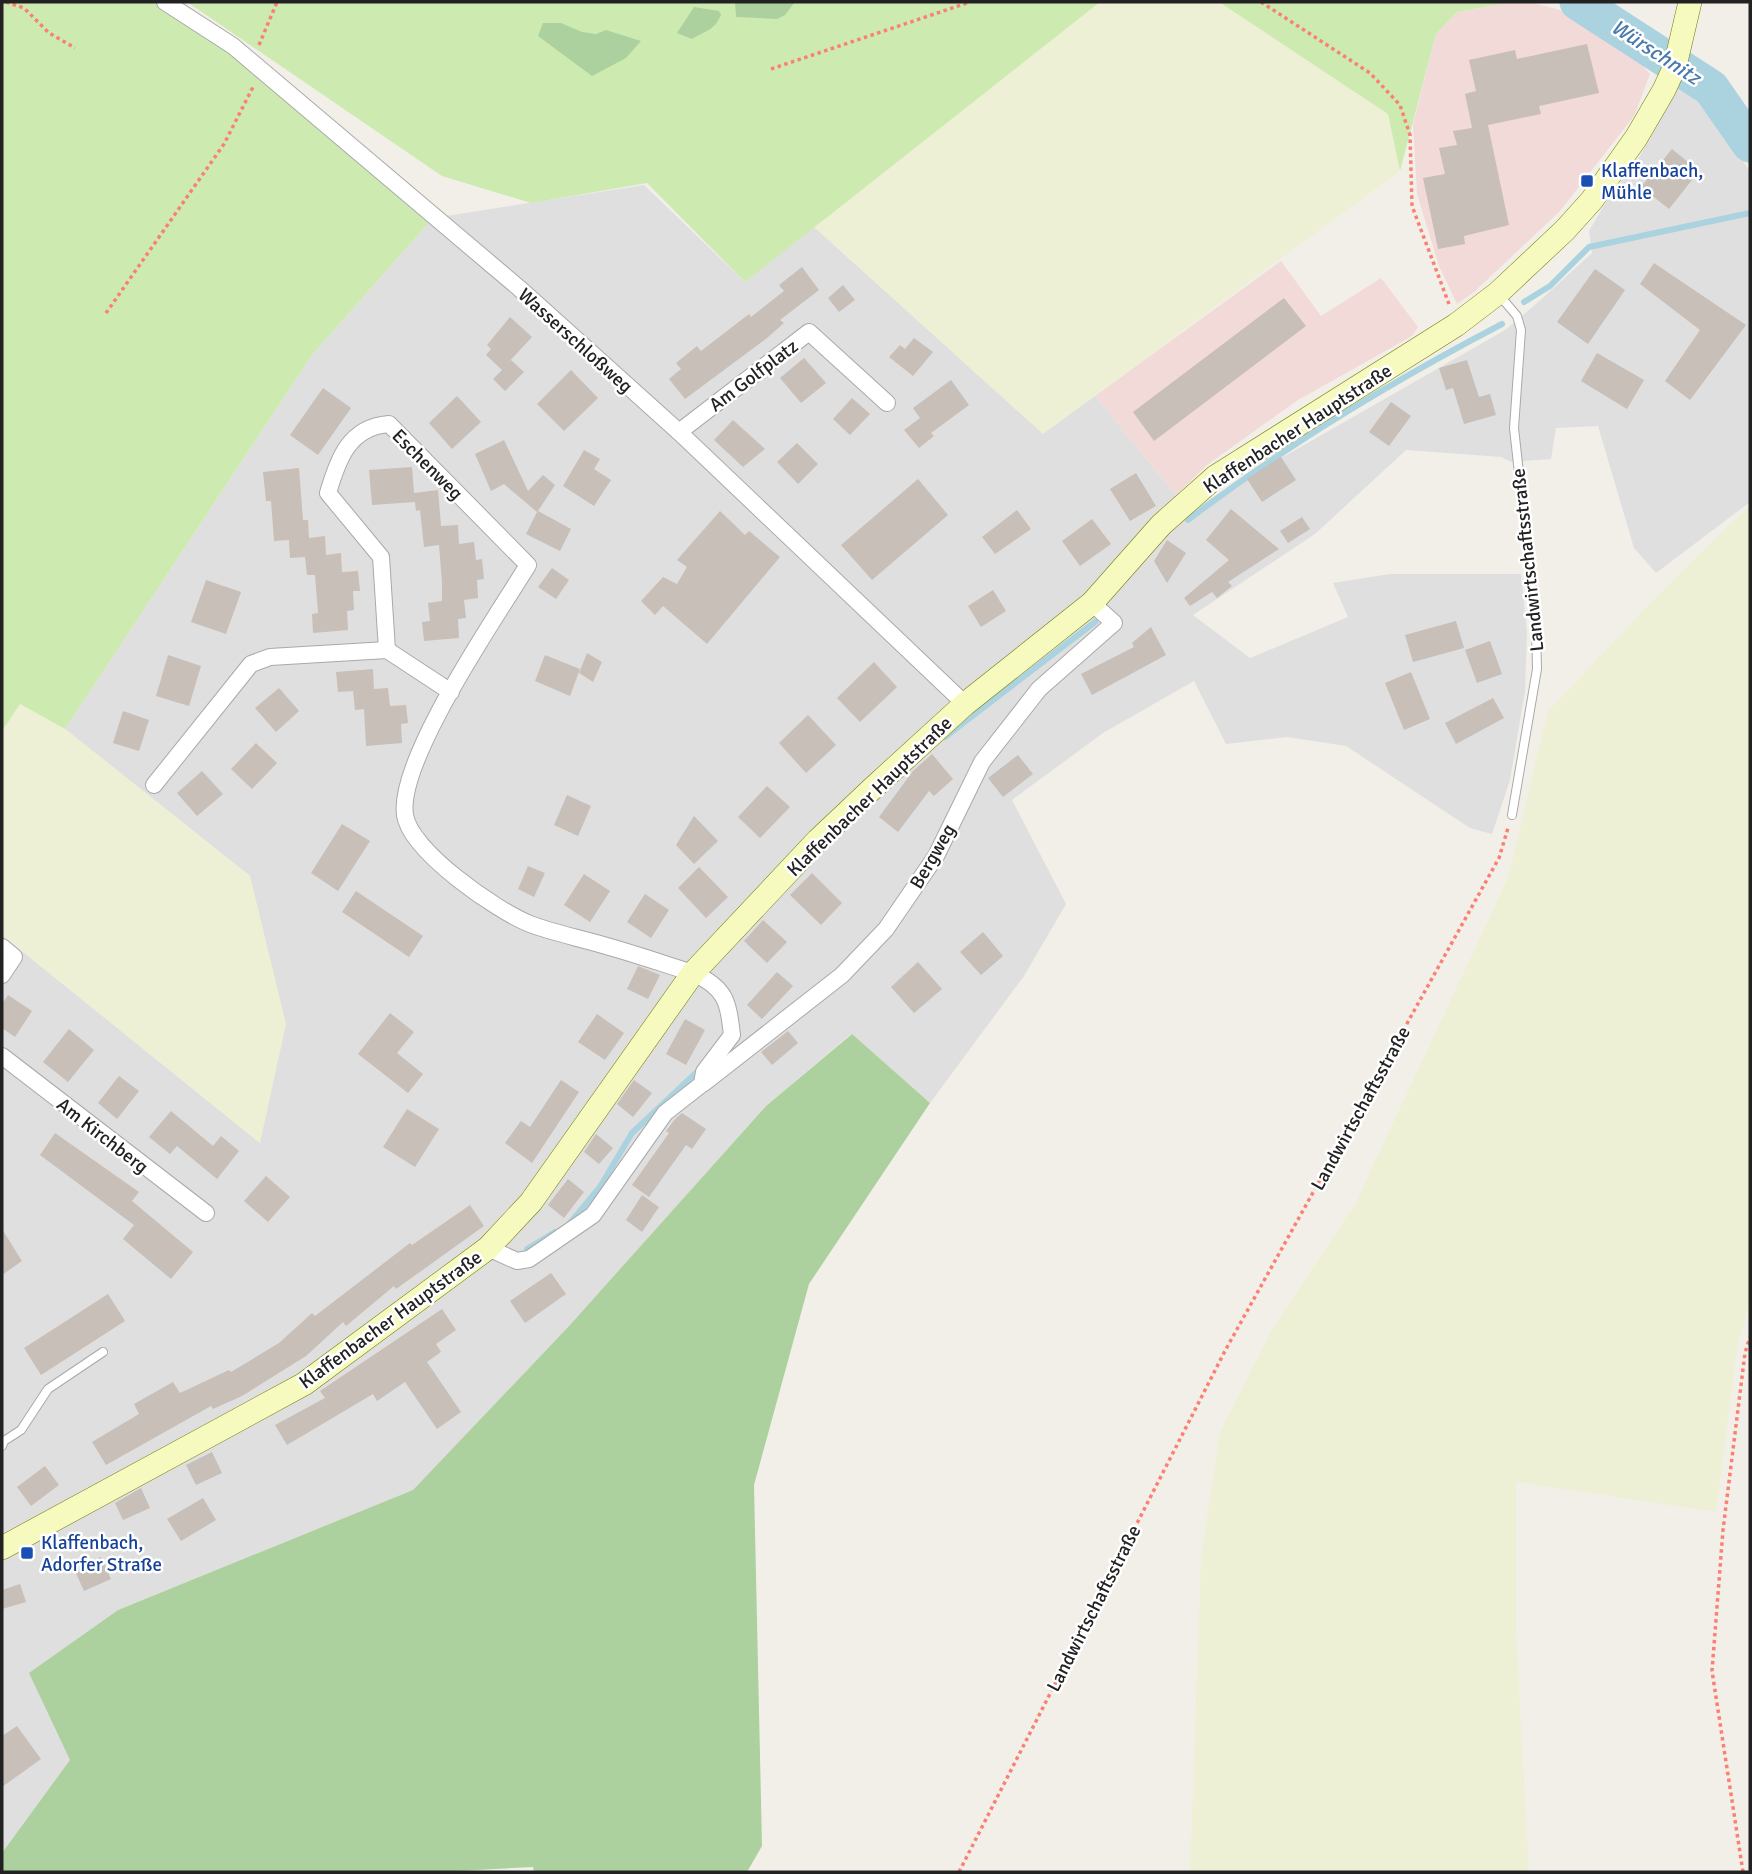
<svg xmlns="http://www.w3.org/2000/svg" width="1752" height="1874" font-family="Signika,sans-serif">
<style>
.residential{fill:#e0dfdf}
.commercial{fill:#f2dad9}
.farmland{fill:#eef0d5}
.grass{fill:#cdebb0}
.forest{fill:#add19e}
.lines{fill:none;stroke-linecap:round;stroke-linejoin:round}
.stream{stroke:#aad3df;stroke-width:6}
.river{stroke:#aad3df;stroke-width:37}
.building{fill:#c7bfb8}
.lane-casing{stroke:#a9a9a9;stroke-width:10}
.street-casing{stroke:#a9a9a9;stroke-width:18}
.secondary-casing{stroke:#707d05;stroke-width:24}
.path{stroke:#fa8072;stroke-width:3.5;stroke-dasharray:3.5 3.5;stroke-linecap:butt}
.lane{stroke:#fff;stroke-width:8}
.street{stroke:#fff;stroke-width:16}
.secondary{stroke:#f7fabf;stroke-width:23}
.transit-dot{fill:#1a4fb4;stroke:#fff;stroke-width:2.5}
.labels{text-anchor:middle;stroke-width:5;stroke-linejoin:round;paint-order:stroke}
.transit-label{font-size:19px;fill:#164399;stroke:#fff;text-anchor:start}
.street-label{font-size:19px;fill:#222;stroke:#fff}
.water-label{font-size:21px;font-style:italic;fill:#4a7aab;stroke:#fff}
</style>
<rect width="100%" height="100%" fill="#f2efe9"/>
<polygon class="residential" points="1681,81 1728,136 1750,172 1750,502 1656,573 1634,548 1598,426 1556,428 1551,459 1511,462 1501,457 1406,450 1315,534 1193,615 1250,658 1348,617 1333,583 1390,574 1521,574 1527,631 1525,691 1510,780 1492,834 1470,828 1346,746 1287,737 1226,744 1194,681 1103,733 1012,800 1066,904 1024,976 930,1103 851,1034 766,1106 569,1326 413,1490 118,1610 30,1673 71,1760 2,1853 2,935 260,1143 250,876 65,729 312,355 433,218 644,185 745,282 813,226 1043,433 1095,396 1189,511 1505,330 1536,304 1592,253 1589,231 1606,202 1640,156"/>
<g class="commercial">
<polygon points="1512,2 1529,2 1557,9 1620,39 1650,74 1634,116 1560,211 1474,292 1457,304 1439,266 1417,194 1413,124 1436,34 1457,12"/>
<polygon points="1281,261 1321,316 1381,278 1418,327 1412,336 1298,400 1207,465 1176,495 1095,396"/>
</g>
<g class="farmland">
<polygon points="1100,2 1219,2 1389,114 1400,171 1043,434 813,226"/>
<polygon points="1750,505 1750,1303 1738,1341 1716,1512 1516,1482 1516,1630 1529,1872 1190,1872 1201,1557 1220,1432 1270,1333 1355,1204 1508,878 1548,711 1658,595"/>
<polygon points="20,704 65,729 250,876 286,1024 260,1143 2,935 2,731"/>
</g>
<g class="grass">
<polygon points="2,2 160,2 281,86 433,218 312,355 65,729 20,704 2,731"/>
<polygon points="187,2 1100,2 745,282 647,183 531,203 442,176"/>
<polygon points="1219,2 1512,2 1457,12 1436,34 1400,171 1388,114"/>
</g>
<g class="forest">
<polygon points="735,2 795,2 785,15 777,19 736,17"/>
<path d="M694,7L719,11L721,15C714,31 705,31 692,39L677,33Z"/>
<polygon points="543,23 561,23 582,32 596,34 606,30 641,41 626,58 592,76 538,36"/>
<polygon points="852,1034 930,1103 809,1284 754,1485 762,1846 747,1872 534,1872 533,1867 439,1872 2,1872 2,1853 70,1760 29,1673 118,1610 413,1490 569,1326 766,1106"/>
</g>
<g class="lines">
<g class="stream">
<polyline points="1524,302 1550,286 1589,247 1750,213"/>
<path d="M1188,520C1286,445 1393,381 1502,324"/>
<polyline points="945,737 1095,622"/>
<polyline points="570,1223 600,1187 632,1133 697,1072"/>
<polyline points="527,1249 555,1232"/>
</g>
<polyline class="river" points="1578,2 1711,88 1750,144"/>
</g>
<g class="building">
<polygon points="1587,44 1599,93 1539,106 1541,114 1488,125 1509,225 1464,236 1465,244 1438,249 1423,178 1445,174 1439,148 1457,145 1453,131 1472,128 1465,94 1476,91 1469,60 1515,50 1517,59"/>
<polygon points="1672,149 1699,171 1669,209 1641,187"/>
<polygon points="1654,263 1746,325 1690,400 1665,381 1700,330 1640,284"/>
<polygon points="802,267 819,290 780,320 784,323 767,338 685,399 669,379 681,369 676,363 697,346 701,351 749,314 751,317 784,291 779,285"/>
<polygon points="1595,269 1625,290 1588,344 1557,322"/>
<polygon points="843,285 855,300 839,312 828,298"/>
<polygon points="1284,298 1306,326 1154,441 1133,412"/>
<polygon points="510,317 532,337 506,365 511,360 524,372 505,391 493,379 502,370 486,355 491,349 487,345"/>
<polygon points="914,338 933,352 913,376 889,357 900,345 905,349"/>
<polygon points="1597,353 1644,380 1627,409 1581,381"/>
<polygon points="804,358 826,383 801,403 780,378"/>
<polygon points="1467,360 1479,397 1490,394 1496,415 1464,424 1453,388 1446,390 1439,368"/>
<polygon points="571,370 598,398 564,431 537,404"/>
<polygon points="951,380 969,405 931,433 934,436 919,448 904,430 920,418 913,408"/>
<polygon points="323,388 351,408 318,455 290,435"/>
<polygon points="457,396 481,422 452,449 429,423"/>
<polygon points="852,398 870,414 850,435 833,419"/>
<polygon points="1391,402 1411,416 1389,446 1369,432"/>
<polygon points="733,420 765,449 743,467 714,440"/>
<polygon points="504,440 528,491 543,475 555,485 538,511 571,529 560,551 526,534 537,512 504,484 491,491 475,454"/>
<polygon points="797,443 818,464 798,484 777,462"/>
<polygon points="584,450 600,459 594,469 611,480 594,506 563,486"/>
<polygon points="1281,457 1296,480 1262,502 1247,479"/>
<polygon points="412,467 414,493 438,490 441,526 458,525 459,544 474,542 476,560 482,559 484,579 477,580 478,598 464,600 466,618 458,619 459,638 424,641 422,622 430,621 428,603 442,601 442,583 439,545 424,547 420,510 416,511 415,502 372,505 369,470"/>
<polygon points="299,468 303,520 308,520 309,538 325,536 326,555 341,553 342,572 358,571 360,591 353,591 354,610 347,611 348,630 313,633 312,614 318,613 315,575 307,575 305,557 290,558 289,540 274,541 271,501 266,501 263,472"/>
<polygon points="1136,473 1156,506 1130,521 1110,489"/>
<polygon points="918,479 948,515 872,580 841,545"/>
<polygon points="1231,509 1279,549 1228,582 1232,586 1217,598 1212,592 1190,606 1184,598 1229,560 1206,540"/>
<polygon points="1017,510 1031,529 995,554 982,537"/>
<polygon points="720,511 745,535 749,531 780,557 707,644 663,606 655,615 641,601 663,577 677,584 687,567 677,560"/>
<polygon points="1302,517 1310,529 1288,543 1280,531"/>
<polygon points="1092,519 1111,544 1080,566 1062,541"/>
<polygon points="1167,540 1186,553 1167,583 1154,561"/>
<polygon points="552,568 569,580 556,599 538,587"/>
<polygon points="206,580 241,592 226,634 191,622"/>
<polygon points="993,590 1006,611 981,627 968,606"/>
<polygon points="1456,621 1464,648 1413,662 1405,635"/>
<polygon points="1151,627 1166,655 1092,695 1081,674 1134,647 1132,643"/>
<polygon points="1490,641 1502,674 1477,683 1465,650"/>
<polygon points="587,653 602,662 593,682 579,673"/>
<polygon points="168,655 201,666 189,706 156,696"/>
<polygon points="545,655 580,669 570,696 535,681"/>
<polygon points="874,662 897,687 860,722 837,698"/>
<polygon points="373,669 374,689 388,688 390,706 406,705 408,723 401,724 402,743 366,746 364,709 355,710 353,691 338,692 336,672"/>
<polygon points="1411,672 1430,719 1404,730 1385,683"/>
<polygon points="279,688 299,711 276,732 255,708"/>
<polygon points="1493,698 1504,718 1456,744 1445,723"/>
<polygon points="123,711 149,720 139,751 113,743"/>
<polygon points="808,715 836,745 806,773 779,743"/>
<polygon points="256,743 277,763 252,789 231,769"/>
<polygon points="932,754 953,779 934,796 929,791 898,832 879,817 913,771"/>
<polygon points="1018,755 1033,774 1003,797 988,778"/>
<polygon points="202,771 223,794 197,816 177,793"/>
<polygon points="767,786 790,807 760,838 738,817"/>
<polygon points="567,795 591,806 578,836 554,825"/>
<polygon points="694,816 718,841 694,864 676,845"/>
<polygon points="342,824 370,841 338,891 311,873"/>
<polygon points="528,866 545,873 534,897 518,889"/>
<polygon points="699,867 728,897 706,918 678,888"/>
<polygon points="812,873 842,903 821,925 790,895"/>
<polygon points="584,874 610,891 590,922 564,905"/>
<polygon points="356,891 423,936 409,957 342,912"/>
<polygon points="645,894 669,910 651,938 627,922"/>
<polygon points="763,920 787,942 767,963 744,941"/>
<polygon points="983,932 1003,956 981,975 960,952"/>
<polygon points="918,962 942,989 914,1013 891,987"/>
<polygon points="638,966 660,975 648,999 627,989"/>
<polygon points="777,972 793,986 762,1019 747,1005"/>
<polygon points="8,995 32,1011 15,1037 2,1028 2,1004"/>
<polygon points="390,1013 414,1032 397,1053 423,1074 408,1093 358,1054"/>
<polygon points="597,1014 624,1033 605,1060 578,1042"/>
<polygon points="685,1019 705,1030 686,1065 666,1054"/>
<polygon points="69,1029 94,1050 68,1082 43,1062"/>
<polygon points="788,1031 798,1043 772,1065 761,1052"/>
<polygon points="119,1076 139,1091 117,1119 98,1103"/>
<polygon points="561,1080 579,1092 532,1163 505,1143 521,1121 530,1127"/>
<polygon points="634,1080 652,1093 633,1117 617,1104"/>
<polygon points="407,1109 439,1129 415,1167 383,1147"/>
<polygon points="171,1111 213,1146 221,1136 239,1151 217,1179 177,1146 170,1154 149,1137"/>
<polygon points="682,1113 706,1129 692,1149 686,1145 649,1197 632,1185 669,1133 666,1131 675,1119"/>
<polygon points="55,1133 139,1192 132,1201 193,1252 171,1279 123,1239 134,1225 40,1155"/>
<polygon points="596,1134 613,1148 599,1164 584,1152"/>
<polygon points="266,1176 290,1197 268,1222 244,1201"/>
<polygon points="568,1179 584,1192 564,1218 548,1205"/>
<polygon points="642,1195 659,1207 642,1232 626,1220"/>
<polygon points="470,1205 484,1226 396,1289 394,1286 346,1326 343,1322 306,1356 242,1396 213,1409 211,1406 106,1465 92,1442 139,1414 134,1404 173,1382 180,1393 229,1370 231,1372 279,1343 312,1313 315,1316 410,1243 412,1245"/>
<polygon points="2,1229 22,1261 2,1275"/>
<polygon points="551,1273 566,1294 525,1323 510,1301"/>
<polygon points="108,1294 125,1321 41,1375 24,1348"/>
<polygon points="442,1309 456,1330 436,1344 441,1352 427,1362 461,1412 437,1429 405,1382 377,1401 373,1394 287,1445 275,1425 325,1398 320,1391"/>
<polygon points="212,1452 222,1473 196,1485 186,1465"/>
<polygon points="45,1466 59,1485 31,1506 17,1487"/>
<polygon points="141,1488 150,1508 123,1520 115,1503"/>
<polygon points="203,1498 216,1520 181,1541 167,1519"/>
<polygon points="101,1557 111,1579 84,1591 74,1569"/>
<polygon points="20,1584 26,1602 2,1609 2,1590"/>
<polygon points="17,1726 41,1759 2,1787 2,1736"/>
</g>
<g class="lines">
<defs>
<g id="lane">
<polyline points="1500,296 1517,316 1521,330 1514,428 1536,627 1537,669 1512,815"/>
<polyline points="2,1446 4,1441 21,1430 48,1389 103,1352"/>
</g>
<g id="street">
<polyline points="165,2 233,46 519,288 679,432 965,704"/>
<polyline points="679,432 809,332 887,403"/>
<path d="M451,692L387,650L381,557L328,493C338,459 349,427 389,424L528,565C497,616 397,760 405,815C410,851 497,911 530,924C551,932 575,937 596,943C629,952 661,963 693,973C726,988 728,1001 732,1035L704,1072L702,1084L665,1113L593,1215L529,1259L517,1261L488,1248"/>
<polyline points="154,785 251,664 270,657 387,650"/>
<polyline points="2,947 14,957 2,975"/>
<polyline points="2,1056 206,1213"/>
<polyline points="704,1083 842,975 886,929 936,856 982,762 1039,689 1114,623 1092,603"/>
</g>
<polyline id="secondary" points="2,1548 304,1384 488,1248 531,1202 693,973 818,840 873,788 965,704 1092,603 1161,525 1215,477 1456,325 1498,293 1565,230 1592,200 1636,138 1664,90 1675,66 1690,2"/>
</defs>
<use href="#lane" class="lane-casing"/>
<use href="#street" class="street-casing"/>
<use href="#secondary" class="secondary-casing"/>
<g class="path">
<polyline points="6,2 24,8 49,33 75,48"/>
<polyline points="1261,2 1370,73 1400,105 1410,135 1412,206 1449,304"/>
<polyline points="259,45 277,2"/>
<polyline points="771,69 970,2"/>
<polyline points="106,313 224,144 253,87"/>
<polyline points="959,1872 1226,1349 1499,858 1508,828"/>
<polyline points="1743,1872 1712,1671 1723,1530 1745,1353 1750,1337"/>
</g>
<use href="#lane" class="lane"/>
<use href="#street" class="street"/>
<use href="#secondary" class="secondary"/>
</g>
<g class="transit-dot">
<rect x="1580" y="174" width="14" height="14" rx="3.5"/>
<rect x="20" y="1546" width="14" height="14" rx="3.5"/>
</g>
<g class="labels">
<g class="transit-label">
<text x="1601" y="177">Klaffenbach,<tspan x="1601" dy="22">Mühle</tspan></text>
<text x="41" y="1549">Klaffenbach,<tspan x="41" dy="22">Adorfer Straße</tspan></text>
</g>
<g class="street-label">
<text transform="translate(576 340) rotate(42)" y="7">Wasserschloßweg</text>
<text transform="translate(753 375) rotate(-37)" y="7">Am Golfplatz</text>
<text transform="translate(1297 428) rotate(-33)" y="7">Klaffenbacher Hauptstraße</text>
<text transform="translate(428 464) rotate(45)" y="7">Eschenweg</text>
<text transform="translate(1527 560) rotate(-96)" y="7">Landwirtschaftsstraße</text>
<text transform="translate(869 796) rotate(-44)" y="7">Klaffenbacher Hauptstraße</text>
<text transform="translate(932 856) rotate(-60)" y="7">Bergweg</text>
<text transform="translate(1360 1108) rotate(-61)" y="7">Landwirtschaftsstraße</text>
<text transform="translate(103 1135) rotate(38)" y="7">Am Kirchberg</text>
<text transform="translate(390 1319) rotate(-36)" y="7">Klaffenbacher Hauptstraße</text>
<text transform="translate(1093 1608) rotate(-63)" y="7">Landwirtschaftsstraße</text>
</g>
<g class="water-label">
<text transform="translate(1656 52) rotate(33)" y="7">Würschnitz</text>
</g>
</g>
<rect width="1752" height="1874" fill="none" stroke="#222222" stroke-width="7"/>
</svg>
